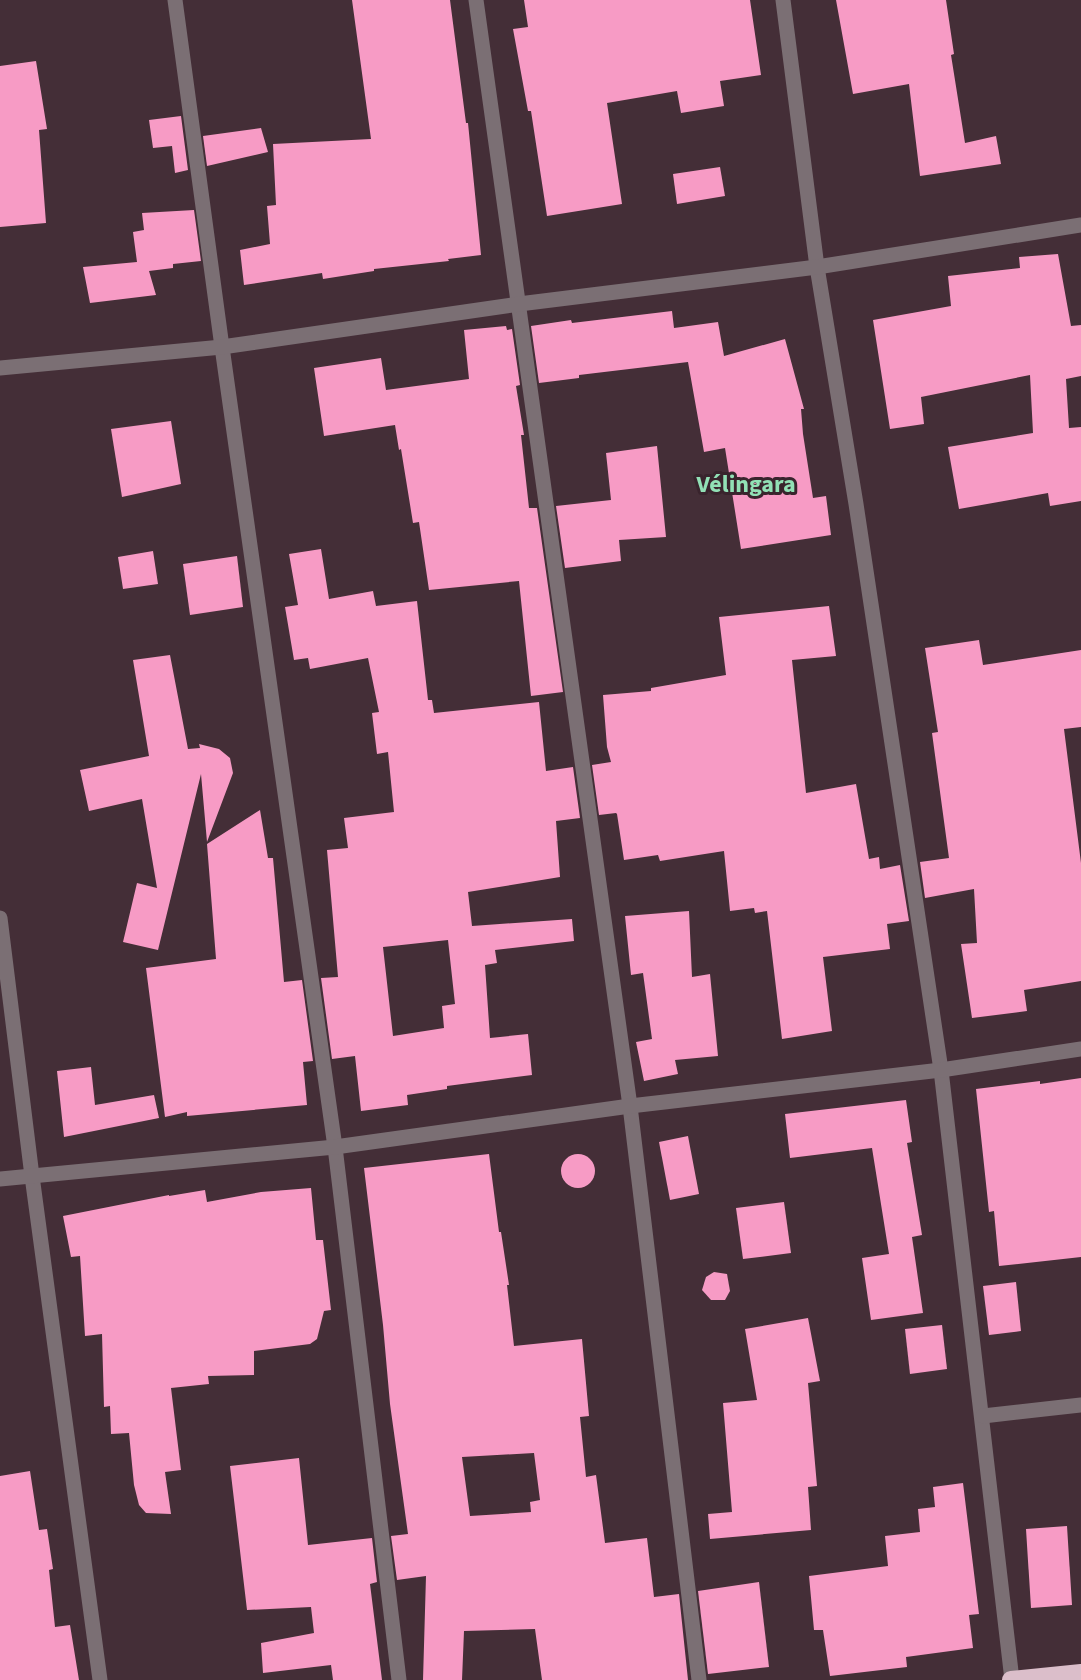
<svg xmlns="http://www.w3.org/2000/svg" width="1081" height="1680" font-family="'Source Sans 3',sans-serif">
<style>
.building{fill:#f79bc5;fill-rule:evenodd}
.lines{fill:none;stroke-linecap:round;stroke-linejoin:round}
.street{stroke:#7b6f74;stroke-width:15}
.highway{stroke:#dbbeca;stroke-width:18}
.labels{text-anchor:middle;stroke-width:6;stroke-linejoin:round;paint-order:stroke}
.district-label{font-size:24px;font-weight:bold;fill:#92e1b6;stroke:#39242d}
</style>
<rect width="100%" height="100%" fill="#442e37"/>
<g class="building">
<polygon points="352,0 450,0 466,123 468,123 481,255 448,259 449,261 374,269 374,271 323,279 322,273 244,285 240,250 270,244 267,206 276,205 273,144 371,139"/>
<polygon points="524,0 750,0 761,75 720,81 724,106 681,113 677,91 607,103 622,204 547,216 531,111 528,111 513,29 528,27"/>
<polygon points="836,0 946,0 954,54 951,55 965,143 996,136 1001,164 920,176 909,84 853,94"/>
<polygon points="36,61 47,129 39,130 46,223 0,227 0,66"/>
<polygon points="181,116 188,170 175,173 172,146 153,148 149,120"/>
<polygon points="261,128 268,152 207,166 203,136"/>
<polygon points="720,167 725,196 677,204 673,174"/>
<polygon points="194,210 201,261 173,264 173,268 149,271 156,295 90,303 83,267 137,262 133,232 144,230 142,213"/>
<polygon points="1058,254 1071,326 1081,325 1081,376 1066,379 1069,428 1081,427 1081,501 1050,506 1048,493 959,509 948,447 1033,433 1030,375 921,397 924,424 890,429 873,320 951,306 948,276 1020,268 1019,257"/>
<polygon points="672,311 674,328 718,322 724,356 785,339 804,409 801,409 803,434 813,498 826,496 831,535 741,549 725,448 704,452 688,362 579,375 579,378 539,383 531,326 571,320 572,323"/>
<polygon points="506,326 507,330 512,329 520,385 516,386 524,435 521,435 529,508 537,508 563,692 531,696 519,581 429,590 419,522 413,523 401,449 399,450 395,425 324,436 314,368 381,358 386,390 469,379 464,330"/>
<polygon points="171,421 181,484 122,497 111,429"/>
<polygon points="657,446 666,537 619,540 621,561 565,568 556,506 611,500 606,453"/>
<path d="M321,549L329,599L373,591L376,606L417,601L428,700H432L434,713L539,702L546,771L573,767L580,818L556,821L560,877L468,892L472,926L572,919L574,941L495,950L497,963L485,965L490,1038L528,1034L532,1075L447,1086V1089L407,1095L408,1105L361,1111L355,1056L332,1059L321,978L338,977L327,850L348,848L344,818L394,812L388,752L377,754L372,713L379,712L368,658L310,669L308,658L294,660L285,607L298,605L289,554ZM448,940L455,1004L442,1006L444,1028L393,1036L383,947Z"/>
<polygon points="153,551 158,584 123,589 118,557"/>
<polygon points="237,556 243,607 190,615 183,564"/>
<polygon points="829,606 836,656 792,660 806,793 856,784 869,859 879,857 880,869 900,865 909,921 887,924 890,949 823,957 832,1031 782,1039 767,911 755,913 754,908 730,911 724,851 660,861 658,855 624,860 617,814 616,813 599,815 592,765 611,762 607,747 603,695 651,691 651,688 726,675 719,617"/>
<polygon points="979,640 983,665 1081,650 1081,727 1064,729 1081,863 1081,981 1024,990 1027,1011 972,1018 961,944 977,943 974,889 925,898 920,862 949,858 932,733 938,732 925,648"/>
<polygon points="170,655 188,749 200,748 199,744 219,749 230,758 233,773 207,842 201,774 158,950 123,942 137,883 157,888 142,799 89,811 80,770 149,756 133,660"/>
<polygon points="260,810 268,858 273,858 284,982 302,980 313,1061 303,1062 307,1105 187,1116 187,1112 165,1117 146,968 216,959 207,844"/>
<polygon points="689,911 692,977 710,974 718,1056 675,1060 678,1074 644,1081 636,1042 652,1039 643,973 631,975 625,916"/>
<polygon points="91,1067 95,1105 154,1095 159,1118 64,1137 57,1071"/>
<polygon points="1081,1078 1081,1257 999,1266 994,1211 989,1212 976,1089 1040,1081 1040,1084"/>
<polygon points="906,1100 912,1142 907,1143 922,1235 912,1237 923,1313 871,1320 862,1258 889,1254 872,1148 790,1158 785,1114"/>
<polygon points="688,1136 699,1194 670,1200 659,1142"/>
<circle cx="578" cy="1171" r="17"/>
<path d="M489,1154L499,1232H501L509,1285H507L514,1346L582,1339L589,1416L580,1417L586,1477L596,1475L605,1543L647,1538L654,1597L679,1594L688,1680H542L535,1629L464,1631L462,1680H423L426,1576L397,1580L391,1536L408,1534L390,1404L383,1325L364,1168ZM534,1453L540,1500L530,1502L531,1512L470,1516L462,1457Z"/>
<polygon points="311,1188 316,1240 323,1240 331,1310 324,1311 317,1339 310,1344 254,1351 254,1375 208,1376 209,1384 171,1388 181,1470 165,1472 171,1514 146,1513 139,1505 134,1485 129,1433 111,1434 110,1406 104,1407 102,1334 85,1336 80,1256 71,1257 63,1216 169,1195 169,1196 205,1190 207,1202 261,1192"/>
<polygon points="784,1202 791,1253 743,1259 736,1208"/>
<polygon points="714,1272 727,1274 730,1291 725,1300 711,1300 702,1290 706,1277"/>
<polygon points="1016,1282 1021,1331 989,1335 983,1286"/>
<polygon points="808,1318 820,1381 808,1383 817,1486 808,1487 811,1530 710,1539 708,1514 732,1512 723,1403 757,1400 745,1329"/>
<polygon points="942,1325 947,1369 910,1374 905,1329"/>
<polygon points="299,1458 308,1545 372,1538 377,1582 370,1584 382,1680 333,1680 331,1665 263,1673 261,1643 314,1633 311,1607 247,1610 230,1466"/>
<polygon points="30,1471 39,1530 47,1529 53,1569 49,1570 55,1627 70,1625 79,1680 0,1680 0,1476"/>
<polygon points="963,1483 979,1614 969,1615 973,1648 906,1657 907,1667 830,1676 823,1630 814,1630 809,1576 888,1566 885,1536 920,1532 918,1509 935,1507 933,1487"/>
<polygon points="1067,1526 1072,1605 1031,1608 1026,1529"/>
<polygon points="759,1582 769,1667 708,1674 698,1591"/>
</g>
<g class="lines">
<g class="street">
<polyline points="175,0 222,347 335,1147 399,1680"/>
<polyline points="476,0 630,1106 699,1680"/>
<polyline points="783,0 817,267 856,504 941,1070 1012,1680"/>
<polyline points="0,368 222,347 519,304 817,267 1081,225"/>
<polyline points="0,918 32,1176 100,1680"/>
<polyline points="0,1179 335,1147 630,1106 941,1070 1081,1049"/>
<polyline points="983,1416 1081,1405"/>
</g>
<polyline class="highway" points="1011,1680 1081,1673"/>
</g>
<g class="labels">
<g class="district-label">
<text x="746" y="492">Vélingara</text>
</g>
</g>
</svg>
